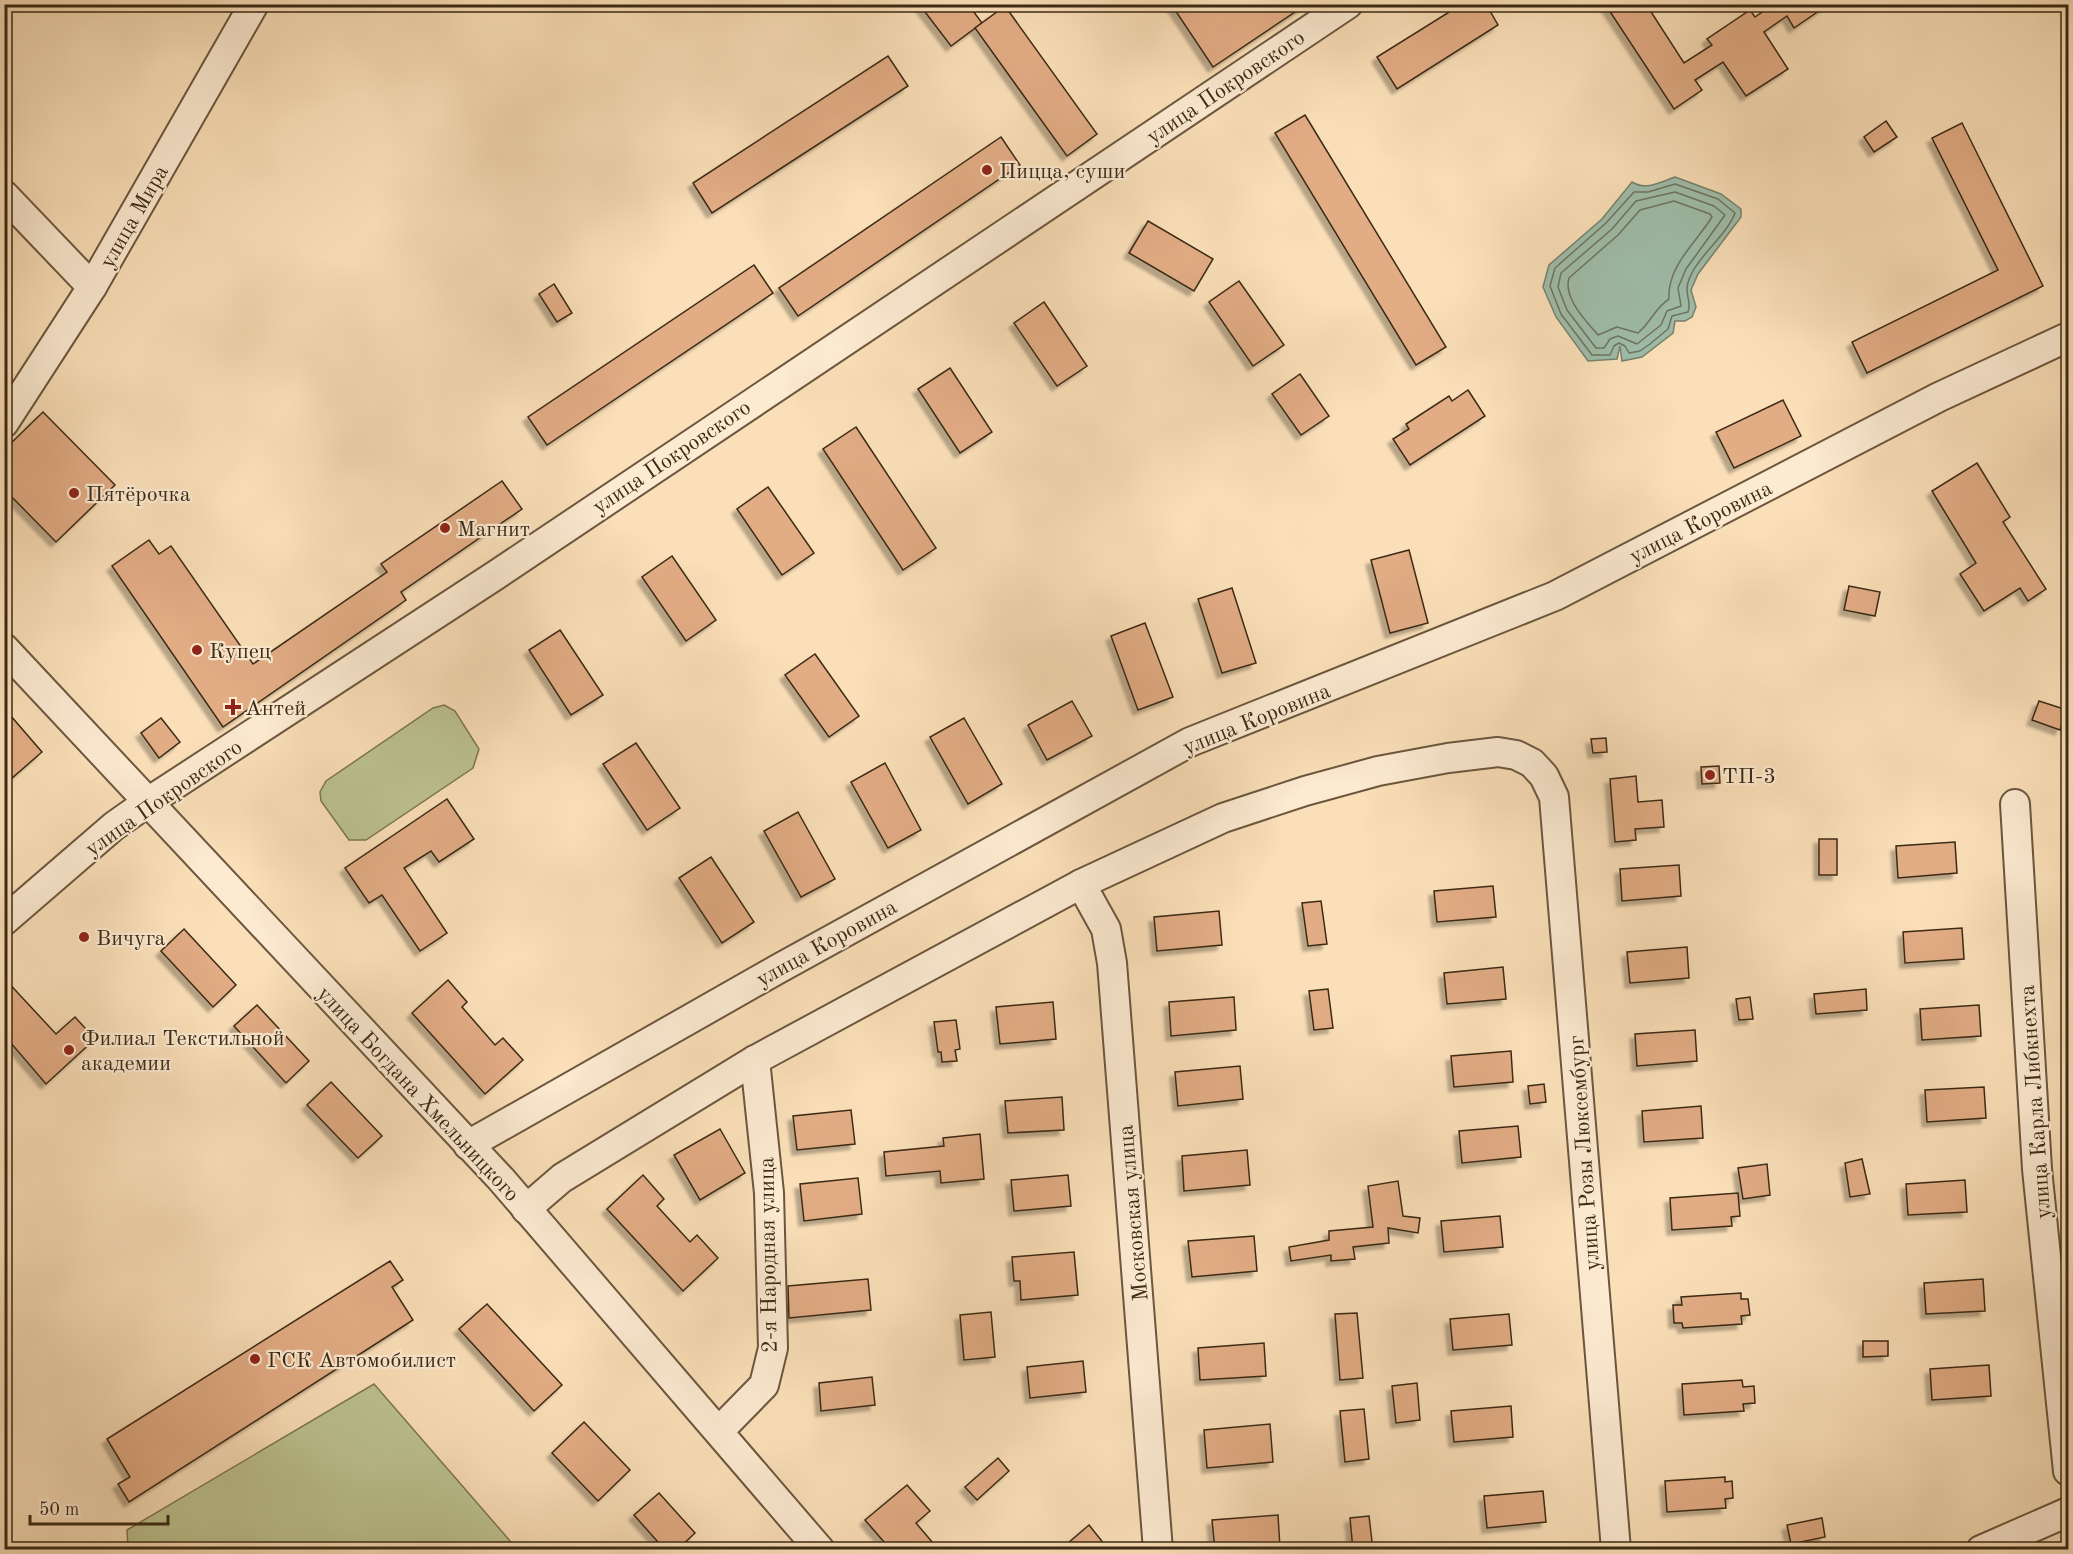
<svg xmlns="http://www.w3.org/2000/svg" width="2073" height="1554" font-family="'Old Standard TT',serif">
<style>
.green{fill:#bcc290;stroke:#7c7652;stroke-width:1.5}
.water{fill:#9fbdaa;stroke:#77826e;stroke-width:1.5}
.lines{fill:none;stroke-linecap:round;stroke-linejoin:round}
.shore{stroke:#6d7460;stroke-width:1.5}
.building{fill:#e2ac85;stroke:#3b2a15;stroke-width:1.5;filter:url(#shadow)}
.minor-casing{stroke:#6b573e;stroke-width:32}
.minor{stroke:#fcead1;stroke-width:28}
.poi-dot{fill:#8f2418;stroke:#fcead1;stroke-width:2}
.labels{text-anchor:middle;stroke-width:4.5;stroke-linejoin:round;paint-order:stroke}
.street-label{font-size:22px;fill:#3b2a15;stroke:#fcead1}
.poi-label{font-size:22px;fill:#3b2a15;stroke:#fcead1;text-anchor:start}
</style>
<defs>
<filter id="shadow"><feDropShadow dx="-5" dy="5" stdDeviation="1.5" flood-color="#0004"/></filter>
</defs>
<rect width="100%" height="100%" fill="#fadfb8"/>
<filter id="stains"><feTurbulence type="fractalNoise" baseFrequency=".00333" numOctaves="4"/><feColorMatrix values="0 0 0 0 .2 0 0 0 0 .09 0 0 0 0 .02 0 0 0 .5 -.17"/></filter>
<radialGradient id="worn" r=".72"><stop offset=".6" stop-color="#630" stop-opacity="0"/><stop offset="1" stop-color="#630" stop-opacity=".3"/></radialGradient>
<g class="green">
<polygon points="444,705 455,711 479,749 473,768 366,840 349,840 321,801 320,792 326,781 433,708"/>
<polygon points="374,1384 517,1549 128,1549 127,1530"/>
</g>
<path class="water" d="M1675,177L1721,194L1741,209V217L1698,274L1691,290L1696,307L1692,317L1685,321H1675L1673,333L1642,357L1622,361L1620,346L1617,359L1588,361L1556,317L1543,287L1549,265L1602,219L1632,182C1646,191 1661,182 1675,177Z"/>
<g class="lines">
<g class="shore">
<path d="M1675,184L1718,199L1735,213C1727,234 1704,251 1693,271C1680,294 1693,298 1688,312L1672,316L1668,329L1650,344L1640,351L1629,353L1625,346L1619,343L1614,346L1610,355H1592L1561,314L1550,286L1555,268L1606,223L1634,192H1648Z"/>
<polygon points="1675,192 1714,206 1725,215 1686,269 1678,288 1681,306 1667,311 1661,325 1637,344 1618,336 1610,339 1604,348 1596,348 1567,310 1558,287 1561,273 1612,229 1636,201"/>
<path d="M1674,201L1710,214L1712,217C1696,243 1667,266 1669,299C1655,308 1651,322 1638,333L1617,327L1598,335C1586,321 1563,298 1569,278L1618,235L1640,210Z"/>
</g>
</g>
<g class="building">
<polygon points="919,4 968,4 982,23 951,46"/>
<polygon points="1171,4 1307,4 1213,67"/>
<polygon points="1462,4 1486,4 1498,25 1397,89 1377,57"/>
<polygon points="1605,4 1646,4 1684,63 1712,45 1707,39 1750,10 1755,17 1774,4 1829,4 1794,28 1787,16 1764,32 1788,69 1746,96 1723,62 1695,80 1702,90 1674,109"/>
<polygon points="1005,6 1097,134 1067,156 975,28"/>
<polygon points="888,56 908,86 712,213 693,183"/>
<polygon points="1305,115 1446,347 1416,365 1275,133"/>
<polygon points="1886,121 1897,137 1874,152 1864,137"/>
<polygon points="1962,123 2043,286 1867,373 1852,342 1998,270 1932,138"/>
<polygon points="1001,137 1020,165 798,316 779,288"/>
<polygon points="1148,221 1213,259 1194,291 1129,253"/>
<polygon points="754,265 773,293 547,445 528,417"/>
<polygon points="1239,281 1284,345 1253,366 1209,302"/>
<polygon points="554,284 572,313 557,322 539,294"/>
<polygon points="1044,302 1087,366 1057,386 1014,323"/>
<polygon points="950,368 992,432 960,453 918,389"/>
<polygon points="1300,374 1329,416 1301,435 1272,394"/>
<polygon points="1468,390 1485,416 1410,465 1393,439 1409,429 1406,424 1449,396 1452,401"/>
<polygon points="1783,400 1801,436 1734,468 1716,432"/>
<polygon points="43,412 115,485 56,542 4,489 4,450"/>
<polygon points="856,427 936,548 903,570 823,449"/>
<polygon points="1977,463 2010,517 2003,522 2046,589 2028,601 2020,588 1984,611 1960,574 1976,563 1932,491"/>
<polygon points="502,481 522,509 401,592 406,600 223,727 112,566 149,540 159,554 171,546 253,664 387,572 381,564"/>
<polygon points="768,487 814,553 782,575 737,509"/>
<polygon points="1409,550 1428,623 1390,633 1371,560"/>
<polygon points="672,556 716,620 686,641 642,577"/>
<polygon points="1849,586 1880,592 1875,616 1844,610"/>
<polygon points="1232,588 1256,663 1222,673 1198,599"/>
<polygon points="1145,623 1173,697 1138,710 1111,636"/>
<polygon points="560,630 603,695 571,715 529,650"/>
<polygon points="815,654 859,716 829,737 785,675"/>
<polygon points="1072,701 1092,736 1047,760 1028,725"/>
<polygon points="2039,701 2067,710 2060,730 2032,720"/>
<polygon points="4,708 42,752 4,785"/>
<polygon points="161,718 180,742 159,758 141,733"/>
<polygon points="964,718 1002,784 968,804 930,737"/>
<polygon points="1606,738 1607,752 1593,753 1591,739"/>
<polygon points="636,743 680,808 647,830 603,764"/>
<polygon points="885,763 921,830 888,848 851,782"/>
<polygon points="1719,766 1720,783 1702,784 1701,767"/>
<polygon points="1636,776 1638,802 1662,800 1664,827 1635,829 1636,840 1615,842 1610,779"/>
<polygon points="447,799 474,839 439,862 431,851 404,868 447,933 420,951 382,895 369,903 345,868"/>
<polygon points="798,812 835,879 801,897 764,831"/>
<rect x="1819" y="839" width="18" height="36"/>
<polygon points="1955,842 1957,873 1898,878 1896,846"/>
<polygon points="711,857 754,922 722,943 679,878"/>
<polygon points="1679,865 1681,896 1622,901 1620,869"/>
<polygon points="1493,886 1496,917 1437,922 1434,891"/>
<polygon points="1321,901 1327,944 1308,946 1302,903"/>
<polygon points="1219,911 1222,945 1157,951 1154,917"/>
<polygon points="1962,928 1964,959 1905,963 1903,932"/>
<polygon points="184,929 236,985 213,1007 161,951"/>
<polygon points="1687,947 1689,978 1630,983 1627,952"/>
<polygon points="1503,967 1506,999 1447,1004 1444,973"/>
<polygon points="4,978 56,1034 75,1017 95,1039 46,1084 4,1035"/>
<polygon points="448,980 467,1002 462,1007 495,1045 503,1038 523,1060 485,1094 412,1013"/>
<polygon points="1328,989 1333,1028 1314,1030 1309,991"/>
<polygon points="1866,989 1867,1010 1816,1014 1814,994"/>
<polygon points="1234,997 1236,1030 1171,1036 1169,1002"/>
<polygon points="1750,997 1753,1019 1739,1020 1736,999"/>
<polygon points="1053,1002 1056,1039 1000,1044 996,1007"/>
<polygon points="257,1005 309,1061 286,1083 234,1026"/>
<polygon points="1979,1005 1981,1036 1922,1040 1920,1009"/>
<polygon points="956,1020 960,1049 955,1050 957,1061 942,1062 941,1052 938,1052 934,1022"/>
<polygon points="1695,1030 1697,1061 1637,1066 1635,1034"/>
<polygon points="1511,1051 1513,1082 1454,1087 1451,1056"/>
<polygon points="1240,1066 1243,1099 1178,1106 1175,1072"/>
<polygon points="331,1082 382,1136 358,1158 307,1105"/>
<polygon points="1544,1084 1546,1102 1530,1104 1528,1086"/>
<polygon points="1984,1087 1986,1118 1927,1122 1925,1090"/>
<polygon points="1062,1097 1064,1130 1008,1133 1005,1101"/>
<polygon points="1701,1106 1703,1138 1644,1142 1642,1111"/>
<polygon points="851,1110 855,1144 797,1150 793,1116"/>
<polygon points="1518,1126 1521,1157 1462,1163 1459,1131"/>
<polygon points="720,1129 745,1173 700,1200 674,1155"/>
<polygon points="980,1134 984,1179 941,1183 940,1171 886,1176 884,1152 944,1146 943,1138"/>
<polygon points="1247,1150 1250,1185 1184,1191 1182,1156"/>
<polygon points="1862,1159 1870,1194 1850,1197 1845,1163"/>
<polygon points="1767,1164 1770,1195 1743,1199 1738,1168"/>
<polygon points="643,1175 664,1199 657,1206 690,1242 697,1235 718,1258 683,1291 607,1209"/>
<polygon points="1068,1175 1071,1206 1014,1211 1011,1180"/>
<polygon points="858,1178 862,1214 804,1221 800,1184"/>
<polygon points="1965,1180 1967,1212 1908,1215 1906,1184"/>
<polygon points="1398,1181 1403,1216 1420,1218 1418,1233 1388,1228 1389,1243 1353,1247 1355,1259 1331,1261 1331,1255 1291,1261 1289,1247 1329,1240 1329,1231 1373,1227 1368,1186"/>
<polygon points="1738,1193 1740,1216 1731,1217 1732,1226 1672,1230 1670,1198"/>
<polygon points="1500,1216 1503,1247 1444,1252 1441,1221"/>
<polygon points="1254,1236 1257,1271 1192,1277 1188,1241"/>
<polygon points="1074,1252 1078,1295 1021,1300 1020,1281 1014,1281 1012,1257"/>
<polygon points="390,1261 403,1280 392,1287 413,1320 129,1502 118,1484 130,1477 107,1439"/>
<polygon points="868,1279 871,1310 789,1318 788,1286"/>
<polygon points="1983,1279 1985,1311 1926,1314 1924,1283"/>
<polygon points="1741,1293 1741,1299 1748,1299 1750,1315 1741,1316 1742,1324 1683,1328 1682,1323 1674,1323 1673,1305 1682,1305 1681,1297"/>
<polygon points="487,1304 562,1385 534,1411 459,1329"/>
<polygon points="991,1312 995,1357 964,1360 960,1315"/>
<polygon points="1357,1313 1363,1378 1340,1380 1335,1314"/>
<polygon points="1509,1314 1512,1345 1453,1350 1450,1319"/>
<polygon points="1863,1341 1888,1341 1888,1356 1863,1357"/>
<polygon points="1264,1343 1266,1376 1200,1380 1198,1348"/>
<polygon points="1083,1361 1086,1392 1030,1398 1027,1367"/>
<polygon points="1989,1365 1991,1396 1932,1400 1930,1369"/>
<polygon points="872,1377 875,1405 821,1411 819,1383"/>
<polygon points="1742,1380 1743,1387 1754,1386 1755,1403 1743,1404 1744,1411 1684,1415 1682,1384"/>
<polygon points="1417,1383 1420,1420 1396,1423 1392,1386"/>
<polygon points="1511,1406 1513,1437 1454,1442 1451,1411"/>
<polygon points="1364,1409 1369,1459 1345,1462 1340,1411"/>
<polygon points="584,1422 630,1470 598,1501 552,1453"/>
<polygon points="1270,1424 1273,1462 1207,1468 1204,1430"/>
<polygon points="998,1458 1009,1471 977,1500 965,1487"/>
<polygon points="1725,1477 1725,1482 1732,1481 1733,1498 1725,1499 1726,1508 1667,1512 1665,1481"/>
<polygon points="907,1485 930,1511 916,1523 939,1550 891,1550 865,1520"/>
<polygon points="1543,1491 1546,1522 1487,1528 1484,1496"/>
<polygon points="659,1493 695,1533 677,1550 665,1550 634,1515"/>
<polygon points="1278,1515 1280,1548 1215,1550 1212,1520"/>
<polygon points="1369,1516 1373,1550 1353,1550 1350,1518"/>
<polygon points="1822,1518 1825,1537 1791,1544 1787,1525"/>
<polygon points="1089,1525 1109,1550 1060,1550"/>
</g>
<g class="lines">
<defs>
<g id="minor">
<polyline points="4,195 92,287"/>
<polyline points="4,423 92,287 254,4"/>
<polyline points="4,648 501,1179 820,1550"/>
<polyline points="2015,804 2037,1169 2068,1471"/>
<polyline points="1081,884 1106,929 1112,963 1158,1550"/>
<polyline points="4,921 114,826 148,802 496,575 1348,4"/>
<polyline points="468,1145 778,969 1190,742 1555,596 1939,397 2068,337"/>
<polyline points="526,1209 562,1178 755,1060 1081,884 1223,818 1305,791 1378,771 1448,758 1498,752 1516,755 1532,763 1544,776 1554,797 1616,1550"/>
<polyline points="719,1431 764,1385 773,1348 769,1193 755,1060"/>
<polyline points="1981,1550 2068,1512"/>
</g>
</defs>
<use href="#minor" class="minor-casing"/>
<use href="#minor" class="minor"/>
</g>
<g class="poi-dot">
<circle cx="987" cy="170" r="6"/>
<circle cx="74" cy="493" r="6"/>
<circle cx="445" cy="528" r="6"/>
<circle cx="197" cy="650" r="6"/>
<path d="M230 698h6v6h6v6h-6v6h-6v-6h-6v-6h6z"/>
<circle cx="1710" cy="775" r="6"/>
<circle cx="84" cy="937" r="6"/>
<circle cx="69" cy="1050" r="6"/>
<circle cx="255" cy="1359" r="6"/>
</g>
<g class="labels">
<g class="street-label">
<text transform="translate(1225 86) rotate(-34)" y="8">улица Покровского</text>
<text transform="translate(133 216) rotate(-60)" y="8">улица Мира</text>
<text transform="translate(671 456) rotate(-34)" y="8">улица Покровского</text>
<text transform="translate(1700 521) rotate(-27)" y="8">улица Коровина</text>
<text transform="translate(1256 718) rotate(-22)" y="8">улица Коровина</text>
<text transform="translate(163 797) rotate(-35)" y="8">улица Покровского</text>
<text transform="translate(826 942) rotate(-29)" y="8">улица Коровина</text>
<text transform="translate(419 1093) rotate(47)" y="8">улица Богдана Хмельницкого</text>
<text transform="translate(2034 1102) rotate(-94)" y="8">улица Карла Либкнехта</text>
<text transform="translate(1583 1153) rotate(-94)" y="8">улица Розы Люксембург</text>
<text transform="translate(1132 1213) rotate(-95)" y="8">Московская улица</text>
<text transform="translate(767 1255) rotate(-91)" y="8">2-я Народная улица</text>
</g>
<g class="poi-label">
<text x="999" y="178">Пицца, суши</text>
<text x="86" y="501">Пятёрочка</text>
<text x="457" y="536">Магнит</text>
<text x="209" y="658">Купец</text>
<text x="245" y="715">Антей</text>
<text x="1722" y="783">ТП-3</text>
<text x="96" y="945">Вичуга</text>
<text x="81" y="1045">Филиал Текстильной<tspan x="81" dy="25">академии</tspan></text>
<text x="267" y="1367">ГСК Автомобилист</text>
</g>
</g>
<rect width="2073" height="1554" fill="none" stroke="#fadfb8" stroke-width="24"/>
<rect x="6" y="6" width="2061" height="1542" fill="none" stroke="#3b2a15" stroke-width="3"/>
<rect x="12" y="12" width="2049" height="1530" fill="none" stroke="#3b2a15" stroke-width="1.5"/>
<path d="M30 1515v9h138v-9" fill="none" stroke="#3b2a15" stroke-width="3"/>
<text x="39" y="1515" font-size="18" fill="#3b2a15" stroke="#fcead1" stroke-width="4.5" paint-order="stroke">50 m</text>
<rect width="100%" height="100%" filter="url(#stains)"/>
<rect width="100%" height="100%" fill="url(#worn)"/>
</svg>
